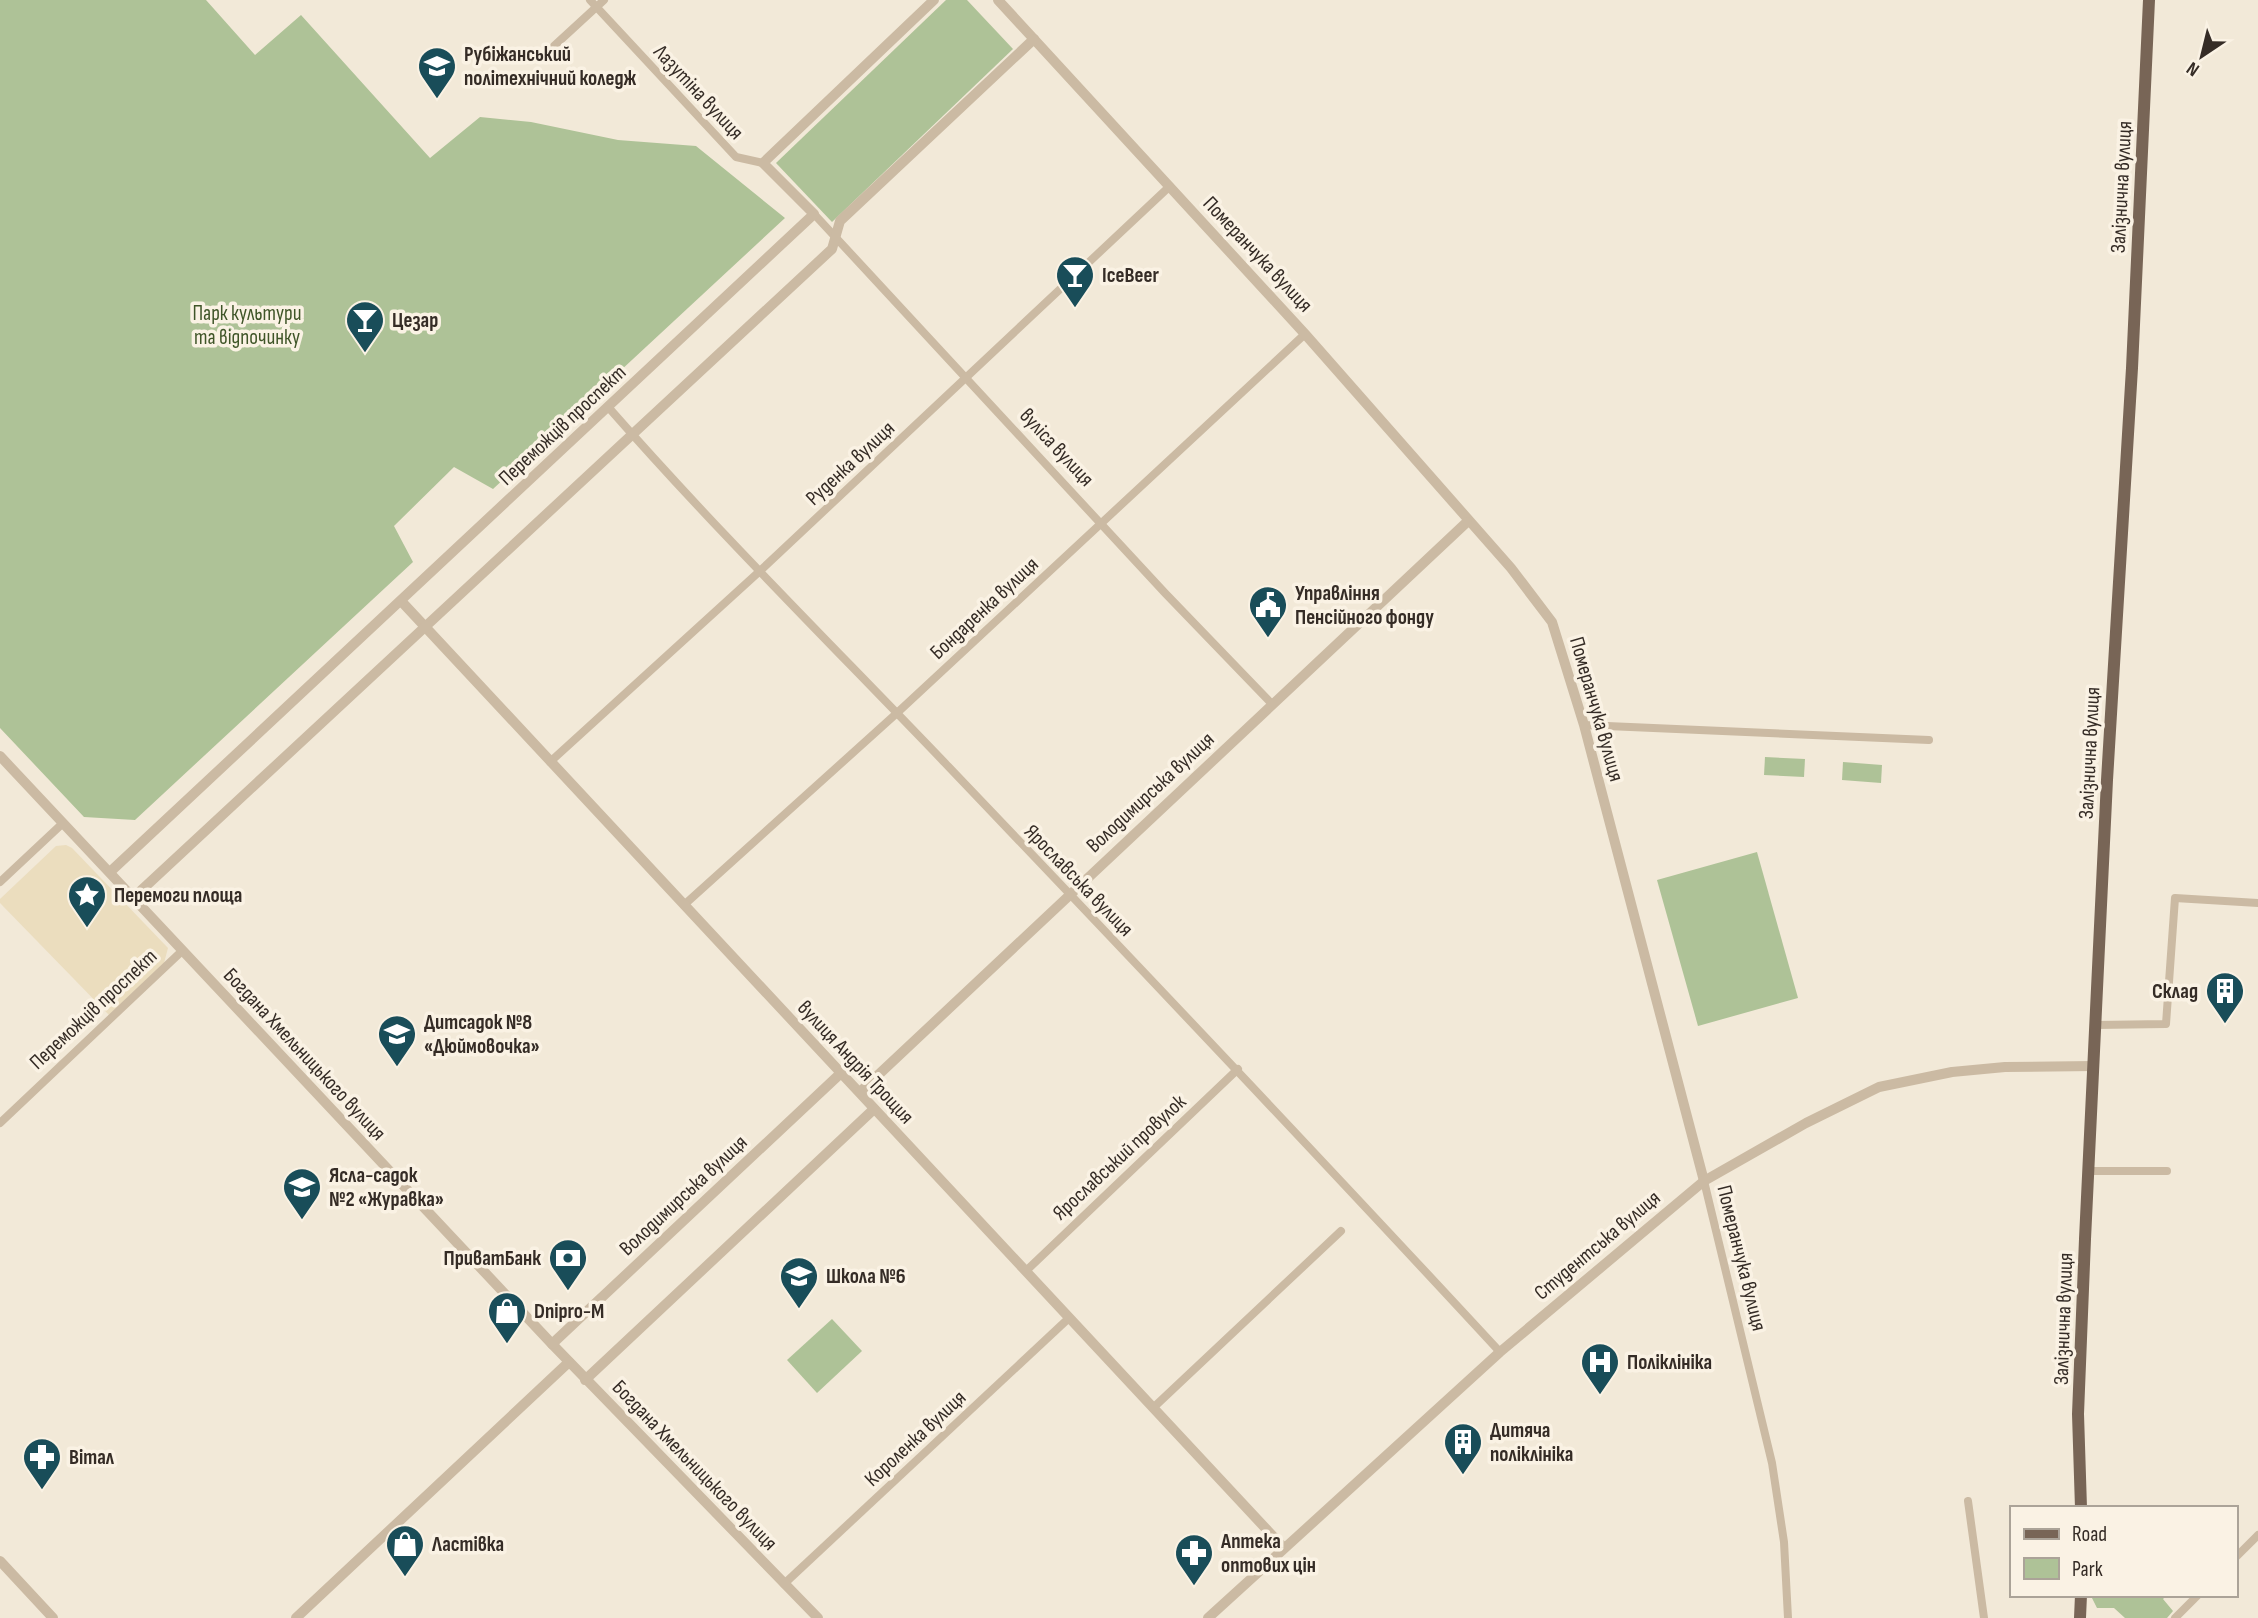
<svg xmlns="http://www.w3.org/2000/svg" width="2258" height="1618" font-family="'Sofia Sans Condensed',sans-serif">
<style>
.green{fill:#aec297}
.plaza{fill:#ebddbe}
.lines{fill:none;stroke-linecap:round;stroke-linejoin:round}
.minor{stroke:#cbbaa3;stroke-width:8}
.tertiary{stroke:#cbbaa3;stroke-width:10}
.primary{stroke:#786556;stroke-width:12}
.labels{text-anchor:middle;stroke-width:7;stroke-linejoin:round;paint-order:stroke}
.poi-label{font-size:21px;font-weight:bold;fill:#352c26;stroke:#faf2e4;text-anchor:start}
.street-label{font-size:21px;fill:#352c26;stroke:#faf2e4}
.park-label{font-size:21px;fill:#3f5528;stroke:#faf2e4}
</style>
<rect width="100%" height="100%" fill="#f2e9d8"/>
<g class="green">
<polygon points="0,0 206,0 255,55 301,15 430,158 480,117 531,122 618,140 696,146 785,218 493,489 454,467 394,526 413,562 135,820 84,817 0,728"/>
<polygon points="946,0 967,0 1013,49 832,222 776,163"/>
<polygon points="1765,757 1805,759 1804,777 1764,775"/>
<polygon points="1843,762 1882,765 1881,783 1842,780"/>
<polygon points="1757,852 1798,998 1698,1026 1657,880"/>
<polygon points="832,1319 862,1351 817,1393 787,1360"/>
<polygon points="2167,1595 2163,1599 2173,1611 2167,1618 2125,1618 2114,1608 2097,1608 2091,1596"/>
</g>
<polygon class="plaza" points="66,845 72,848 168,948 164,963 109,1015 0,903 0,899 56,846"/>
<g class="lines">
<g class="minor">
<polyline points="590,0 736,157 763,163"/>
<polyline points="554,46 604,0"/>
<polyline points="814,214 1165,593 1272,704"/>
<path d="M609,408C716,530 832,645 945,763C1131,958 1317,1154 1500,1352"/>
<polyline points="1584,725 1929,740"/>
<polyline points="550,762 761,570 1170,186"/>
<polyline points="0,882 63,823"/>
<polyline points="684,905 897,713 1305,334"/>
<polyline points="2096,1025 2166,1024 2175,898 2258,903"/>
<polyline points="0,1123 182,951"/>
<polyline points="2089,1171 2167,1171"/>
<polyline points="1704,1181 1772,1463 1784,1542 1788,1618"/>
<polyline points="1026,1271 1238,1069"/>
<polyline points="1153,1408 1341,1231"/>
<polyline points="1968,1501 1984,1618"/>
<polyline points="2235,1558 2258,1535"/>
<polyline points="784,1584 1069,1318"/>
<polyline points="2175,1618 2198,1595"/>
</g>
<g class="tertiary">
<polyline points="998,0 1305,334 1511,568 1552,622 1584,725 1704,1181"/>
<polyline points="402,602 1283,1547"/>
<polyline points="0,756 552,1344 818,1618"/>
<polyline points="110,872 814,214 763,163 934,0"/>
<polyline points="133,898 832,249 840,221 1034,39"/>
<polyline points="860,1092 1467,522"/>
<polyline points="552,1344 841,1073"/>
<polyline points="585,1380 874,1109"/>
<polyline points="0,1561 53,1618"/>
<polyline points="296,1618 569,1362"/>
<polyline points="1208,1618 1500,1352 1704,1181 1806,1123 1879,1087 1952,1072 2005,1067 2094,1066"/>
</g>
<g class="primary">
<polyline points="2081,1508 2078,1414 2085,1239 2107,780 2132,368 2149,0"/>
<polyline points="2080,1618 2081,1595"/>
</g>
</g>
<defs>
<symbol id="university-pin" viewBox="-11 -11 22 30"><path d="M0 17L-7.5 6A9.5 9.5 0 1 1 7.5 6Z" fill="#194d59" stroke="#faf2e4"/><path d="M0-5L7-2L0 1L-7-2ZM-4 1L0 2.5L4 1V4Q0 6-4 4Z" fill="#fff"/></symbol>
<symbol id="bar-pin" viewBox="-11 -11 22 30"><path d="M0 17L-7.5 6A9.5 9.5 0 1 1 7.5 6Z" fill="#194d59" stroke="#faf2e4"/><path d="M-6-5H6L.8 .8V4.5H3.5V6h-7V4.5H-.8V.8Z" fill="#fff"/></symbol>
<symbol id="civic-pin" viewBox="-11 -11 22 30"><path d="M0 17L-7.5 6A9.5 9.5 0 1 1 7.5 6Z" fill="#194d59" stroke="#faf2e4"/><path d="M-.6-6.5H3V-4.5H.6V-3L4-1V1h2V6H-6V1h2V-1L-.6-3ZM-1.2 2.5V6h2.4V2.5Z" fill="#fff"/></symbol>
<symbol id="sight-pin" viewBox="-11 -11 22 30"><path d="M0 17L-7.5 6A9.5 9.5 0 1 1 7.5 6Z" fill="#194d59" stroke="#faf2e4"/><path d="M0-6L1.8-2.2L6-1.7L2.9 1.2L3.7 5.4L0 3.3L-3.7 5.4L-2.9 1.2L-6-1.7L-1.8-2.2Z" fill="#fff"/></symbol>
<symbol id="building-pin" viewBox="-11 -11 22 30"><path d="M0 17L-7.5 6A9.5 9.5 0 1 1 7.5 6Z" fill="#194d59" stroke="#faf2e4"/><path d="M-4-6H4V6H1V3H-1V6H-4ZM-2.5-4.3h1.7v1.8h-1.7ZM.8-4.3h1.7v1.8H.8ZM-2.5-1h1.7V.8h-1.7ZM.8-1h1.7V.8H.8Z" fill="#fff"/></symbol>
<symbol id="school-pin" viewBox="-11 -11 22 30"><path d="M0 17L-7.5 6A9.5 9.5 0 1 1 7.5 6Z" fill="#194d59" stroke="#faf2e4"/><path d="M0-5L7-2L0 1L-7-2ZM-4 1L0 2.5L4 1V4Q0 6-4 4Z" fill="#fff"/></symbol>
<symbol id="bank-pin" viewBox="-11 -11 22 30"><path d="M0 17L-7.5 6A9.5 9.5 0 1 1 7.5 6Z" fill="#194d59" stroke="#faf2e4"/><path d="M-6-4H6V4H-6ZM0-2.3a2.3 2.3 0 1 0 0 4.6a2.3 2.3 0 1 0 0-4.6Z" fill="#fff"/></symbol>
<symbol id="shop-pin" viewBox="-11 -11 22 30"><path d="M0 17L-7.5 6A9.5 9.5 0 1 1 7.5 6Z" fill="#194d59" stroke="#faf2e4"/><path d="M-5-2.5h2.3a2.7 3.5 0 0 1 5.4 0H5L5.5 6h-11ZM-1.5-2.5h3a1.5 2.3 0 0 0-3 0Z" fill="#fff"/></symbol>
<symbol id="hospital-pin" viewBox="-11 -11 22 30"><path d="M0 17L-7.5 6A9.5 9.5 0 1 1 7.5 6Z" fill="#194d59" stroke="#faf2e4"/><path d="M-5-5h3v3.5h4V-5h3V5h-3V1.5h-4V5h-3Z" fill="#fff"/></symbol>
<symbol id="pharmacy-pin" viewBox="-11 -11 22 30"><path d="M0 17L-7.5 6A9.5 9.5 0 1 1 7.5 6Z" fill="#194d59" stroke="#faf2e4"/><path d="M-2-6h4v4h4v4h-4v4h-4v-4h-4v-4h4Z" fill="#fff"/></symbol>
</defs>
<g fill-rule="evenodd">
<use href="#university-pin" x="415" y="44" width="44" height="60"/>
<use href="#bar-pin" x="1053" y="253" width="44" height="60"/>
<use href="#bar-pin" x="343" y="298" width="44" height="60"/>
<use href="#civic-pin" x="1246" y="583" width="44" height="60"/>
<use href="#sight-pin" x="65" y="873" width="44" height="60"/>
<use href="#building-pin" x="2203" y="969" width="44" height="60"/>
<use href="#school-pin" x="375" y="1012" width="44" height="60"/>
<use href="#school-pin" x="280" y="1165" width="44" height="60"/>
<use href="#bank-pin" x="546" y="1236" width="44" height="60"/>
<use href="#school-pin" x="777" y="1254" width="44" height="60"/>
<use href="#shop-pin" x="485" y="1289" width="44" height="60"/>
<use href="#hospital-pin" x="1578" y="1340" width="44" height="60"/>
<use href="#building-pin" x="1441" y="1420" width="44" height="60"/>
<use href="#pharmacy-pin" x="20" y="1435" width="44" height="60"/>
<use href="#shop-pin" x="383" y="1522" width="44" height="60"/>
<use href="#pharmacy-pin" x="1172" y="1531" width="44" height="60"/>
</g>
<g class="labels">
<g class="poi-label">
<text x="464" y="61">Рубіжанський<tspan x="464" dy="24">політехнічний коледж</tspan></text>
<text x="1102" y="282">IceBeer</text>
<text x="392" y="327">Цезар</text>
<text x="1295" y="600">Управління<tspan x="1295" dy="24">Пенсійного фонду</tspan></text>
<text x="114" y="902">Перемоги площа</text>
<text x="2198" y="998" text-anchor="end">Склад</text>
<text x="424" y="1029">Дитсадок №8<tspan x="424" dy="24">«Дюймовочка»</tspan></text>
<text x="329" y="1182">Ясла-садок<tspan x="329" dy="24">№2 «Журавка»</tspan></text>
<text x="541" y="1265" text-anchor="end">ПриватБанк</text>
<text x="826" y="1283">Школа №6</text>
<text x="534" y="1318">Dnipro-M</text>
<text x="1627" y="1369">Поліклініка</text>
<text x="1490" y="1437">Дитяча<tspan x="1490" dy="24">поліклініка</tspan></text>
<text x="69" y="1464">Вітал</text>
<text x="1221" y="1548">Аптека<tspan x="1221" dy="24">оптових цін</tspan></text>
<text x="432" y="1551">Ластівка</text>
</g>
<g class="street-label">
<text transform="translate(699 92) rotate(47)" y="7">Лазутіна вулиця</text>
<text transform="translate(2121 187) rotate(-87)" y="7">Залізнична вулиця</text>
<text transform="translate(1258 254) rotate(47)" y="7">Померанчука вулиця</text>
<text transform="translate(562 425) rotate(-43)" y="7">Переможців проспект</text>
<text transform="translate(1057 447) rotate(47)" y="7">вуліса вулиця</text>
<text transform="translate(850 463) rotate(-43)" y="7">Руденка вулиця</text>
<text transform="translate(984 608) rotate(-43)" y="7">Бондаренка вулиця</text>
<text transform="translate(1597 709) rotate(74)" y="7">Померанчука вулиця</text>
<text transform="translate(2089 753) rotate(-87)" y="7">Залізнична вулиця</text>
<text transform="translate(1150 792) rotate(-43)" y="7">Володимирська вулиця</text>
<text transform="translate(1079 880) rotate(46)" y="7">Ярославська вулиця</text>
<text transform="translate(93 1009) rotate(-43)" y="7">Переможців проспект</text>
<text transform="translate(305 1054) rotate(47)" y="7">Богдана Хмельницького вулиця</text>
<text transform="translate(856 1062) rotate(47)" y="7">вулиця Андрія Трощия</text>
<text transform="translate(1119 1157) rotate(-43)" y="7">Ярославський провулок</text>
<text transform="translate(683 1195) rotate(-43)" y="7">Володимирська вулиця</text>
<text transform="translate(1597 1245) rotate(-40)" y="7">Студентська вулиця</text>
<text transform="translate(1742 1258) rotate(76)" y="7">Померанчука вулиця</text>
<text transform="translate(2063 1319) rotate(-88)" y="7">Залізнична вулиця</text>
<text transform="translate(915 1438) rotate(-43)" y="7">Короленка вулиця</text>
<text transform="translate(695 1465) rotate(46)" y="7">Богдана Хмельницького вулиця</text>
</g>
<g class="park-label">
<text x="247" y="320">Парк культури<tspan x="247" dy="24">та відпочинку</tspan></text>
</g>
</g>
<rect x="2010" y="1506" width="228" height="91" fill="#faf2e4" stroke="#aba398" stroke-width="2"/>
<rect x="2024" y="1529" width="35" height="10" fill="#786556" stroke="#aba398" stroke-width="2"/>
<text x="2072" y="1541" font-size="21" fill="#352c26">Road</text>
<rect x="2024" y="1558" width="35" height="21" fill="#aec297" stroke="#aba398" stroke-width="2"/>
<text x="2072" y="1576" font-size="21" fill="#352c26">Park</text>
<g transform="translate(2202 56) rotate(215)" stroke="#faf2e4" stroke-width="5" paint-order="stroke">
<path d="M0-5L12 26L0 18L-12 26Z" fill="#352c26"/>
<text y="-10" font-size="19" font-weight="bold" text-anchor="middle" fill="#352c26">N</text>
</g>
</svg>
